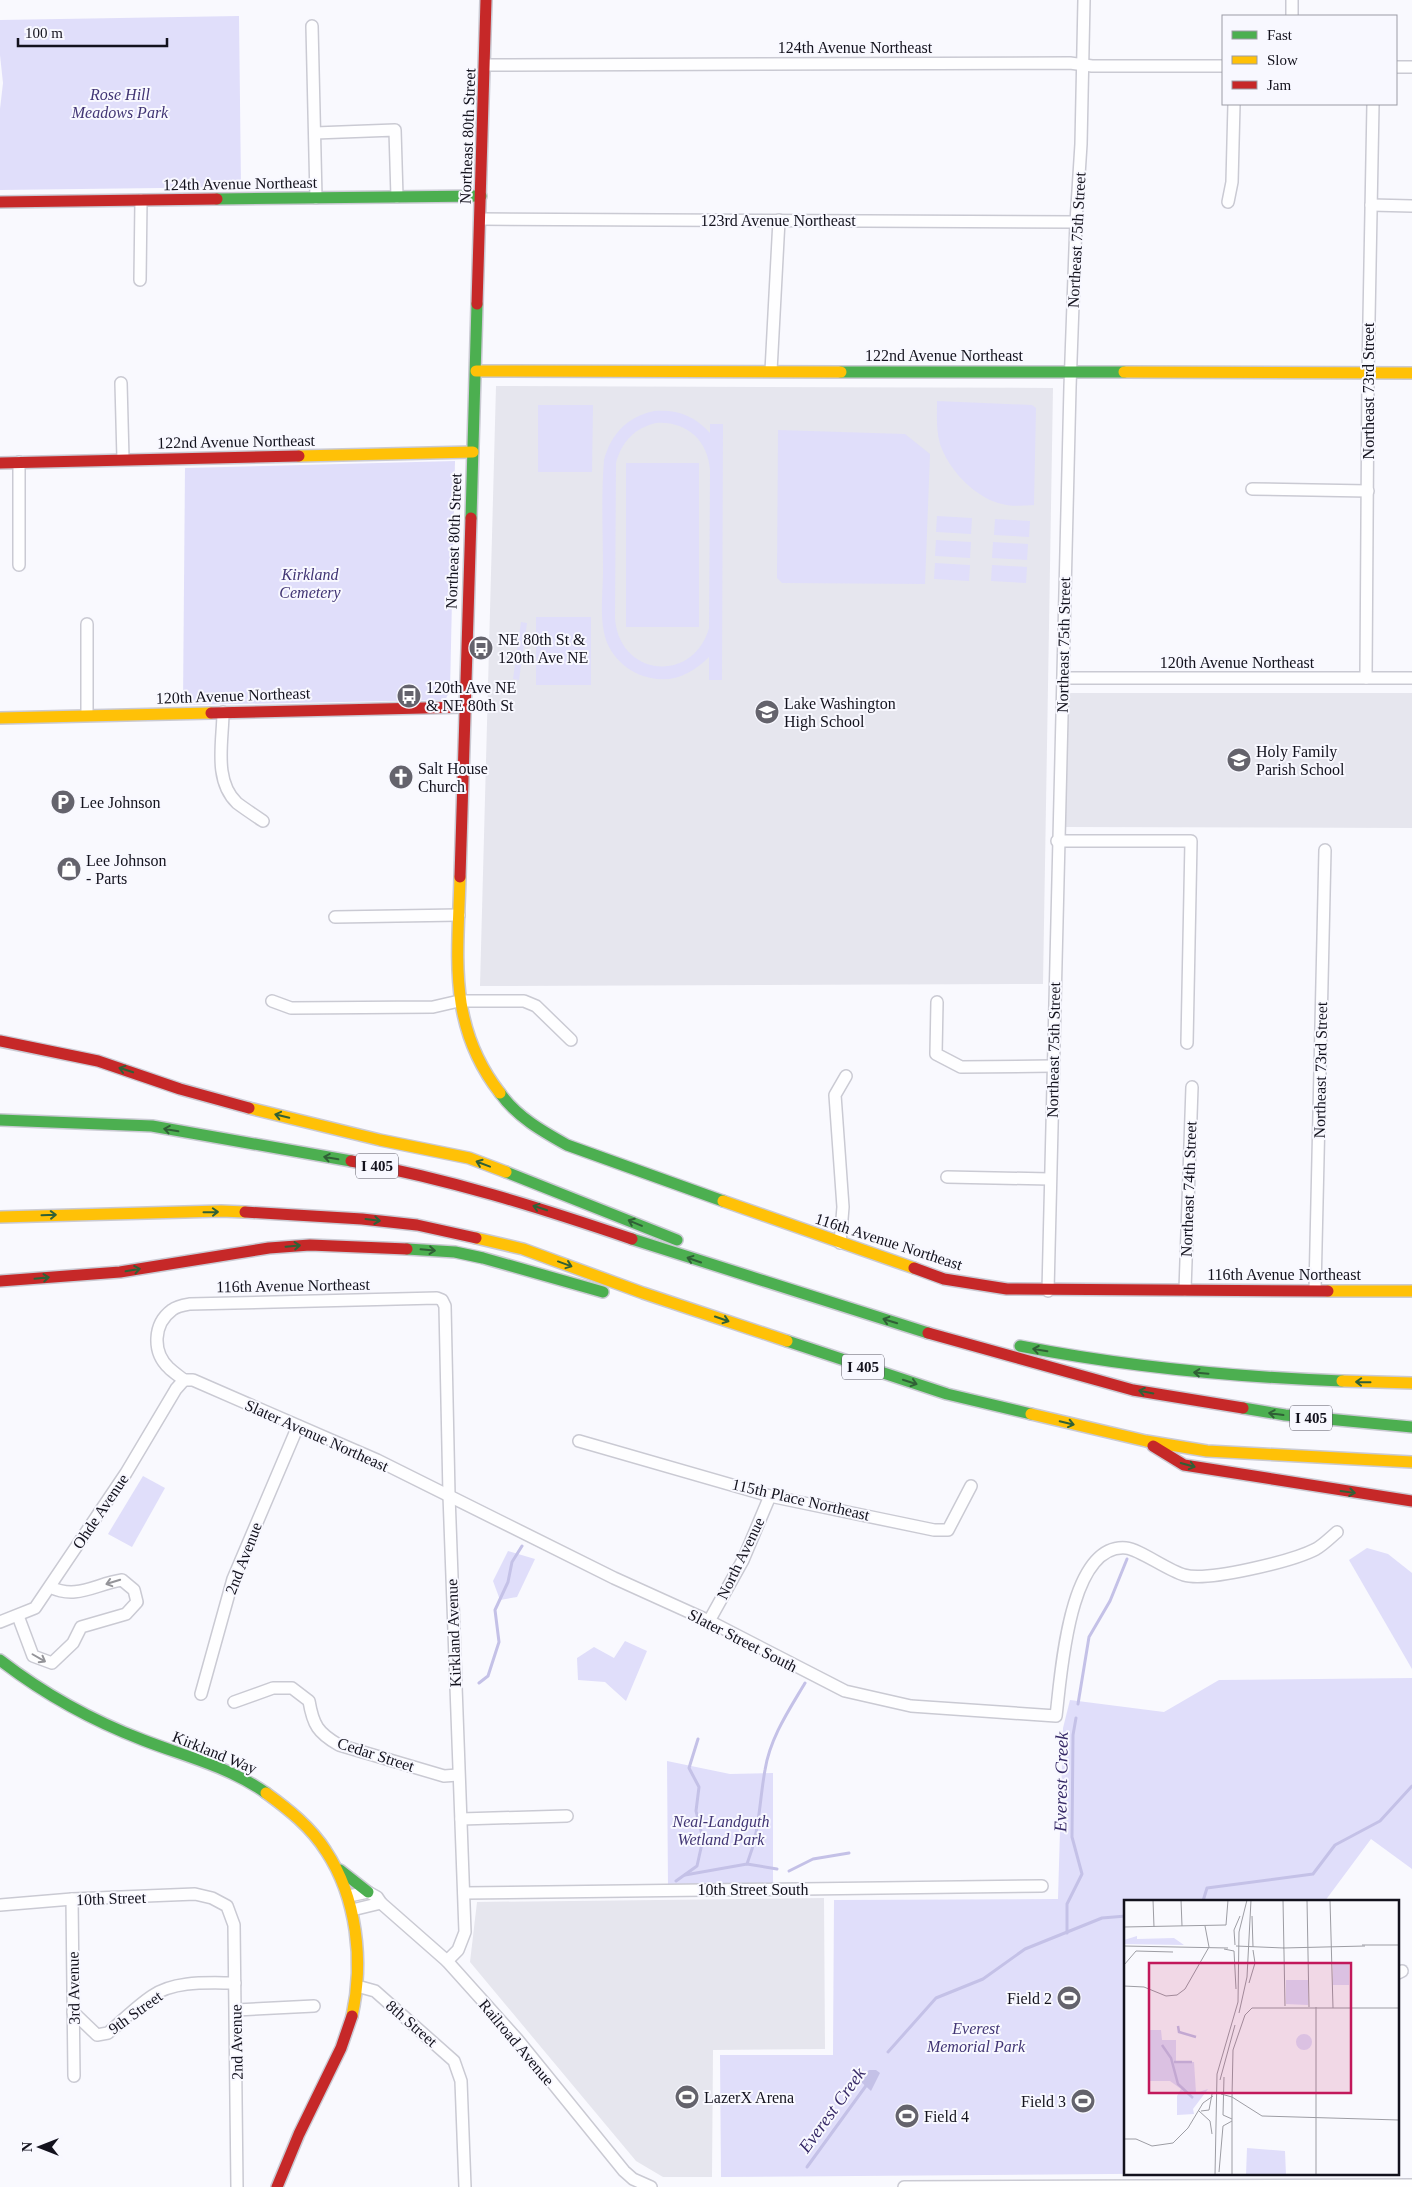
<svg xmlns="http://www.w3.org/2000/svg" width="1412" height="2187" font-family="Georgia,serif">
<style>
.built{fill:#e6e6ee}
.green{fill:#e0defa;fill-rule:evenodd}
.water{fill:#c4c1e7}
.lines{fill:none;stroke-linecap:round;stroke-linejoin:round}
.stream{stroke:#c4c1e7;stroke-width:3}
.street-casing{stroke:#cacad3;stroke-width:14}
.fast-casing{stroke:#cacad3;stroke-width:14}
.slow-casing{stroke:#cacad3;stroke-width:14}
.jam-casing{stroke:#cacad3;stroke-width:14}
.street{stroke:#fefeff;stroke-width:11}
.fast{stroke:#4caf50;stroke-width:11}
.slow{stroke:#ffc107;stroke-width:11}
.jam{stroke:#c62828;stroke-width:11}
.oneway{stroke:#306036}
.oneway2{stroke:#949499}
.labels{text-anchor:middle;stroke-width:4;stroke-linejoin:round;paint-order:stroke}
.shield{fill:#f8f8ff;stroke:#585761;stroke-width:1}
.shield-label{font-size:15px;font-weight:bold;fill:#13121d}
.street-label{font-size:16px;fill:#13121d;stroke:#f8f8ff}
.park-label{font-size:16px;font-style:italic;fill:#413574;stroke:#f8f8ff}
.poi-label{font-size:16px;fill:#13121d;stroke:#f8f8ff;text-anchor:start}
.water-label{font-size:18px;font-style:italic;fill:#352866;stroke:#f8f8ff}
.inset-river{fill:none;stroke:#c4c1e7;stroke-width:2.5}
.inset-road{fill:none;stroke:#9d9da4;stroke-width:1}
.view{fill:#c2185b;fill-opacity:0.15;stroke:#c2185b;stroke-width:2.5}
.inset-edge{fill:none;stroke:#13121d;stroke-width:2.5}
</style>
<rect width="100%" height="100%" fill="#f9f9fe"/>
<g class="built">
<polygon points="496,386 1053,388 1043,984 480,986"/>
<polygon points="1069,693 1412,693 1412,828 1064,827"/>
<polygon points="824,1898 825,2049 713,2050 712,2177 663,2177 636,2161 470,1962 477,1902"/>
</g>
<g class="green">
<polygon points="239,16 241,187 0,190 0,109 3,83 0,55 0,20"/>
<path d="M937,401L1032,405L1036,408L1034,505C1021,506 1008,507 995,502C971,493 948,468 940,444C936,430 937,415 937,401Z"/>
<polygon points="538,405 593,405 592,472 538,472"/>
<path d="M654,411C677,409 695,416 710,433V424H723L722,680H709V657C693,673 674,683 651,678C630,674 613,659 606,640C599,619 603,593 603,571C603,535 601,497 604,460C611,434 627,417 654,411ZM656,423C686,421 708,440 710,470L709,628C693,684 620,677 615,619L616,463C622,441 635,428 656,423Z"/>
<polygon points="778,430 905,434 930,454 925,584 782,583 777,578"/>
<polygon points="455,461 450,691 445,700 183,705 185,468"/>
<rect x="626" y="463" width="73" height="164"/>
<polygon points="937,516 972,518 971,534 936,532"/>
<polygon points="995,519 1030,521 1029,537 994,535"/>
<polygon points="936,540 971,542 970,558 935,556"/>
<polygon points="993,542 1028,544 1027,560 992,558"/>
<polygon points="935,563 970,565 969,581 934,579"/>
<polygon points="992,565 1027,567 1026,583 991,581"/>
<rect x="536" y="617" width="55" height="68"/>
<polygon points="521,622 527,623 519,680 513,679"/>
<polygon points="143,1476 165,1488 132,1547 108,1534"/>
<polygon points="1367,1548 1388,1554 1412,1573 1412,1669 1349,1560"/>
<polygon points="508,1551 535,1559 517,1597 500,1600 493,1581"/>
<polygon points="625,1641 647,1651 626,1701 605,1682 578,1680 577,1658 594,1647 614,1658"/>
<polygon points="1412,1678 1412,1869 1371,1839 1325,1901 1126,1901 1126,2173 1236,2173 721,2177 720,2055 833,2055 834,1900 1058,1899 1063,1728 1070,1700 1164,1712 1219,1680"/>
<polygon points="667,1761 730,1774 773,1773 773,1886 668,1887"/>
</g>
<polygon class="water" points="869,2070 876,2070 880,2073 871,2091 859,2080"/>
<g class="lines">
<g class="stream">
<polyline points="479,1683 488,1676 499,1642 495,1610 508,1582 512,1562 522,1546"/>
<polyline points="1078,1704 1089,1637 1110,1601 1127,1559"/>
<polyline points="747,1864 777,1869"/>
<polyline points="789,1871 813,1859 849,1853"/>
<path d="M685,1875L747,1864C760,1831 759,1803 765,1770C770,1738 789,1710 805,1683"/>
<polyline points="676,1881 697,1866 703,1839 696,1811 699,1787 689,1768 698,1739"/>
<polyline points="1203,1901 1207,1888 1313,1874 1335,1845 1380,1821 1412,1786"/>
<polyline points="1067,1933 1067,1904 1082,1874 1072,1837 1073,1735 1076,1718"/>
<polyline points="888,2052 936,1998 983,1979 1025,1949 1102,1918 1126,1916"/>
<polyline points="807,2167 868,2083"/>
</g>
<defs>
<g id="street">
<polyline points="1292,16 1292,0"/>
<polyline points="312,26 316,198"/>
<polyline points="486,65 1070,63 1092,66 1223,66"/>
<polyline points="1396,67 1412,67"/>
<polyline points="315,133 395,130 397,197"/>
<polyline points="1228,202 1232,182 1234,104"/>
<polyline points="1371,205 1412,206"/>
<polyline points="480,219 1076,222"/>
<polyline points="140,280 141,200"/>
<polyline points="771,371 779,220"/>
<polyline points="121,383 123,459"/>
<polyline points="1252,489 1368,491"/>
<polyline points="19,565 19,462"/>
<polyline points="1063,678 1412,678"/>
<polyline points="1366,678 1368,373 1373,104"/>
<path d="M223,712C223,741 213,780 237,803C245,809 254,815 263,821"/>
<polyline points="87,715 87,624"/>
<polyline points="1057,841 1191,841 1187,1043"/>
<polyline points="335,917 459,915"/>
<polyline points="272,1001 291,1008 433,1007 459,1001 524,1001 536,1006 571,1040"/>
<polyline points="937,1002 936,1054 961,1067 1053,1066"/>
<polyline points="947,1177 1050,1179"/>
<polyline points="840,1243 843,1207 835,1095 846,1076"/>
<polyline points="1185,1290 1192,1087"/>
<polyline points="1315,1290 1325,850"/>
<polyline points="1048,1291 1070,387 1076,222 1081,144 1084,0"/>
<path d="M184,1380H193L377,1460L614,1578L709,1621L845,1691L911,1706L1056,1716C1061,1677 1068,1543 1126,1548C1139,1549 1167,1570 1184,1575C1207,1582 1293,1561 1316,1549C1323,1545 1330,1538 1337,1532"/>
<path d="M184,1380C179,1376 173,1372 169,1368C152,1352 153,1324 172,1310C177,1306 184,1305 190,1304L437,1298L442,1300L445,1306L449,1495L465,1932L458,1950L447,1961"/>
<polyline points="579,1441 770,1496 934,1530 948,1530 971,1486"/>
<path d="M18,1616L33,1656L52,1663L73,1643L81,1627L126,1614L137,1602L134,1590L122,1580C95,1584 77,1600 50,1587"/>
<polyline points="709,1621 743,1560 770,1496"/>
<polyline points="0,1622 35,1608 126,1473 176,1389 184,1380"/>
<polyline points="201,1694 233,1579 298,1426"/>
<path d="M234,1702L273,1688H292L309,1701C313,1725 318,1733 339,1745L444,1776L458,1775"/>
<polyline points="461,1819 567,1816"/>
<polyline points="464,1893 1042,1886"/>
<polyline points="349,1896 368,1892 377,1897 381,1903 447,1961 517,2039 624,2171 633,2179 651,2187"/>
<polyline points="72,1899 74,2076"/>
<polyline points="0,1905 72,1899 195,1894 212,1898 227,1906 234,1925 237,2187"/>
<polyline points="352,1910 381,1903"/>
<polyline points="1398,1973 1402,1971"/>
<polyline points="357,1986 375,1991 454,2061 461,2081 465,2187"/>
<polyline points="236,2010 314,2006"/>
<path d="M73,2012L97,2035L108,2033C122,2021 137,2006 152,1996C175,1980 209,1983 235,1983"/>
<polyline points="904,2187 1412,2185"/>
</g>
<g id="fast">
<polyline points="217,199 481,196"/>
<polyline points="841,372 1124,372"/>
<polyline points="471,518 477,304"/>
<path d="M500,1093C517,1117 542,1131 567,1145L723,1201"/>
<polyline points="0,1120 152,1126 351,1161"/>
<polyline points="506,1172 677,1240"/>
<polyline points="632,1239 928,1333"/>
<polyline points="407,1249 455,1252 483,1258 603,1292"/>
<polyline points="787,1341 947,1394 1031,1414"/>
<path d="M1020,1346C1127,1367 1234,1377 1342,1381"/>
<polyline points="1243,1408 1285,1415 1412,1427"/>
<path d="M0,1660C44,1694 91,1720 143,1740C184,1756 230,1767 266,1793"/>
<polyline points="340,1870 368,1892"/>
</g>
<g id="slow">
<polyline points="476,371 841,372"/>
<polyline points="1124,372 1412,373"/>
<polyline points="299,456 473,452"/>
<polyline points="0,718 211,713"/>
<path d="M460,877C458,958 447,1025 500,1093"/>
<polyline points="249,1108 380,1140 469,1158 506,1172"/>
<polyline points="723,1201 914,1268"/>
<polyline points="0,1217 221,1211 245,1212"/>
<polyline points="476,1238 523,1249 643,1293 787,1341"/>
<polyline points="1328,1291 1412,1291"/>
<polyline points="1342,1381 1412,1383"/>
<polyline points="1031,1414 1146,1441 1207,1451 1412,1462"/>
<path d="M266,1793C288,1809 311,1827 326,1851C357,1898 364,1961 352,2016"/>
</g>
<g id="jam">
<polyline points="0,202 217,199"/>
<polyline points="477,304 486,0"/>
<polyline points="0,463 299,456"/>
<polyline points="211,713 466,707"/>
<polyline points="460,877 471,518"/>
<polyline points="0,1041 98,1061 180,1089 249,1108"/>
<path d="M351,1161C449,1179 538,1207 632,1239"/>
<polyline points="245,1212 362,1219 417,1225 476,1238"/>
<polyline points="914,1268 944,1279 1007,1289 1328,1291"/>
<polyline points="0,1281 120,1272 269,1248 310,1245 407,1249"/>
<polyline points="928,1333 1133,1390 1243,1408"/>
<polyline points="1153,1446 1184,1465 1412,1501"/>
<polyline points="277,2187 299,2134 341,2048 352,2016"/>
</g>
</defs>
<use href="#street" class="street-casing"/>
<use href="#fast" class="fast-casing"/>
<use href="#slow" class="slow-casing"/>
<use href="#jam" class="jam-casing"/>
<use href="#street" class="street"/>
<use href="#fast" class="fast"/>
<use href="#slow" class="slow"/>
<use href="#jam" class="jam"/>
</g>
<defs><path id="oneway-shaft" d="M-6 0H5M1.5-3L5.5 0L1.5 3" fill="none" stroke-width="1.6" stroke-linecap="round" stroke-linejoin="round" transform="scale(1.25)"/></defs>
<g class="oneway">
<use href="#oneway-shaft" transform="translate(126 1070) rotate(-162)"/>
<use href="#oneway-shaft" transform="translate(282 1116) rotate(-166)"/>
<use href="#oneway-shaft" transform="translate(171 1130) rotate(-170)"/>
<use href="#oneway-shaft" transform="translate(331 1158) rotate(-170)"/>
<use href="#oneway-shaft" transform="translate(483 1164) rotate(-159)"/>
<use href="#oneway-shaft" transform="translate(540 1208) rotate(-162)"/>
<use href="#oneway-shaft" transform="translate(211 1212) rotate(-1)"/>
<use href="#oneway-shaft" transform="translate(49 1215) rotate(-2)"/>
<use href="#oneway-shaft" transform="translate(373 1220) rotate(7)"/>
<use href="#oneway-shaft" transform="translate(635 1223) rotate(-157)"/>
<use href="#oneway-shaft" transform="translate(293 1246) rotate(-5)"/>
<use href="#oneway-shaft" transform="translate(428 1250) rotate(5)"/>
<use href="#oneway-shaft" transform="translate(694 1260) rotate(-161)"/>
<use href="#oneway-shaft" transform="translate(565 1264) rotate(20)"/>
<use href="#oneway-shaft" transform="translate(133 1270) rotate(-10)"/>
<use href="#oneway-shaft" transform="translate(42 1278) rotate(-6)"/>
<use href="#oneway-shaft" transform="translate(722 1319) rotate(19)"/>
<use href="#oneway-shaft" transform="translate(890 1321) rotate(-163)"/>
<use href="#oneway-shaft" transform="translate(1040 1350) rotate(-171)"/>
<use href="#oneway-shaft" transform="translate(1201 1373) rotate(-175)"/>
<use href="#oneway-shaft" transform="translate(910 1382) rotate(18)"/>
<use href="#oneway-shaft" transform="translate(1363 1382) rotate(-179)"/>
<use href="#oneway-shaft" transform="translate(1146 1392) rotate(-169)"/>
<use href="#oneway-shaft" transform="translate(1276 1414) rotate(-172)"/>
<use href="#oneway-shaft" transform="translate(1067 1423) rotate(13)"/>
<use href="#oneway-shaft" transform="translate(1188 1465) rotate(16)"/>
<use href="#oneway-shaft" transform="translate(1348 1492) rotate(8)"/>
</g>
<g class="oneway2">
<use href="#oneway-shaft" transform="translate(113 1582) rotate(163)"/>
<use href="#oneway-shaft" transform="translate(39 1658) rotate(30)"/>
</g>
<defs>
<symbol id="bus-disc" viewBox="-11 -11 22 22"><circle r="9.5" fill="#64636c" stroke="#f8f8ff"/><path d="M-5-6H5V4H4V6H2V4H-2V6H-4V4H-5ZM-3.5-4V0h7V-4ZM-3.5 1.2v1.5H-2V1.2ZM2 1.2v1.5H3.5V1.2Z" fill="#fff"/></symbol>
<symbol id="school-disc" viewBox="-11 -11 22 22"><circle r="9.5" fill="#64636c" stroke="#f8f8ff"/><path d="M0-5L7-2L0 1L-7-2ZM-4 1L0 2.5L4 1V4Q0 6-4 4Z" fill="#fff"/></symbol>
<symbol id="church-disc" viewBox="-11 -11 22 22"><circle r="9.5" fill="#64636c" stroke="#f8f8ff"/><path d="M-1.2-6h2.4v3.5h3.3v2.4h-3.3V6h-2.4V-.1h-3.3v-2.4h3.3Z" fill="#fff"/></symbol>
<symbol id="parking-disc" viewBox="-11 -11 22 22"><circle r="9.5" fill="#64636c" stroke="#f8f8ff"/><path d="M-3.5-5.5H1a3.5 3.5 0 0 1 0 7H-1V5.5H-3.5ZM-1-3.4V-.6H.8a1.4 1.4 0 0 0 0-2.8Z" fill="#fff"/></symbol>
<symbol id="shop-disc" viewBox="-11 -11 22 22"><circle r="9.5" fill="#64636c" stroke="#f8f8ff"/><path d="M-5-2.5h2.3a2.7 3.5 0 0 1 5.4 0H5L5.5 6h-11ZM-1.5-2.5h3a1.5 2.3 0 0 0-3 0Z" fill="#fff"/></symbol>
<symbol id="stadium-disc" viewBox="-11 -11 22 22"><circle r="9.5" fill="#64636c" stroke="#f8f8ff"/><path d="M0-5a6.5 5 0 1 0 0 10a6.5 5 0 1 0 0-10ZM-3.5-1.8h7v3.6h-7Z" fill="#fff"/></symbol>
</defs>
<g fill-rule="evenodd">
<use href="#bus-disc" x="467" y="634" width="28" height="28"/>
<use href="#bus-disc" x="395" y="682" width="28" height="28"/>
<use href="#school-disc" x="753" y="698" width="28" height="28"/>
<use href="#school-disc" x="1225" y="746" width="28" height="28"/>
<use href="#church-disc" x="387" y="763" width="28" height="28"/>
<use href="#parking-disc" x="49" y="788" width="28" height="28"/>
<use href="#shop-disc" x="55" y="855" width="28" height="28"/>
<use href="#stadium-disc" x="1055" y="1984" width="28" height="28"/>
<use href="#stadium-disc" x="673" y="2083" width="28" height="28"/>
<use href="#stadium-disc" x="1069" y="2087" width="28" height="28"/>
<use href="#stadium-disc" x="893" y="2102" width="28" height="28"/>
</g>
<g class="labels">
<g class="shield">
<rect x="356" y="1153.5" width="42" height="25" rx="4"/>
<rect x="842" y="1354.5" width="42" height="25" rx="4"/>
<rect x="1290" y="1405.5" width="42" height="25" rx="4"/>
</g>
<g class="shield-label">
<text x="377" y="1171">I 405</text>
<text x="863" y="1372">I 405</text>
<text x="1311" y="1423">I 405</text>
</g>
<g class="street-label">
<text x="855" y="53">124th Avenue Northeast</text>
<text transform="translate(467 136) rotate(-88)" y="6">Northeast 80th Street</text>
<text transform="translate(240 183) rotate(-1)" y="6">124th Avenue Northeast</text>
<text x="778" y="226">123rd Avenue Northeast</text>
<text transform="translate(1076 240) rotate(-87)" y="6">Northeast 75th Street</text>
<text x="944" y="361">122nd Avenue Northeast</text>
<text transform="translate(1368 391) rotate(-90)" y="6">Northeast 73rd Street</text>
<text transform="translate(236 441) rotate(-1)" y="6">122nd Avenue Northeast</text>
<text transform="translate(453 541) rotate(-88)" y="6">Northeast 80th Street</text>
<text transform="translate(1063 645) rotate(-89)" y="6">Northeast 75th Street</text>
<text x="1237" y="668">120th Avenue Northeast</text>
<text transform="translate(233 695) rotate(-2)" y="6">120th Avenue Northeast</text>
<text transform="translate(1053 1050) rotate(-89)" y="6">Northeast 75th Street</text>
<text transform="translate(1320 1070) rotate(-89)" y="6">Northeast 73rd Street</text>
<text transform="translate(1188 1189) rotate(-88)" y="6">Northeast 74th Street</text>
<text transform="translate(889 1241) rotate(18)" y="6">116th Avenue Northeast</text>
<text x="1284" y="1280">116th Avenue Northeast</text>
<text transform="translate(293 1285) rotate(-1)" y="6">116th Avenue Northeast</text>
<text transform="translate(317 1435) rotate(24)" y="6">Slater Avenue Northeast</text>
<text transform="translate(801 1499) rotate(13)" y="6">115th Place Northeast</text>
<text transform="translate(100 1511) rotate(-56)" y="6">Ohde Avenue</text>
<text transform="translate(243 1558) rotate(-69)" y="6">2nd Avenue</text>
<text transform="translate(740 1558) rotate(-64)" y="6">North Avenue</text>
<text transform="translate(453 1633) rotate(-92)" y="6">Kirkland Avenue</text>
<text transform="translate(743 1640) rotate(27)" y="6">Slater Street South</text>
<text transform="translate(215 1752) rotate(22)" y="6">Kirkland Way</text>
<text transform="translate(376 1754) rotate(18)" y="6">Cedar Street</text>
<text x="753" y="1895">10th Street South</text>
<text transform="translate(111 1898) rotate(-2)" y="6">10th Street</text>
<text transform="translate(73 1988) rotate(-91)" y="6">3rd Avenue</text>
<text transform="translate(135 2012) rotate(-36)" y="6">9th Street</text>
<text transform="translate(412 2023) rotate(41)" y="6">8th Street</text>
<text transform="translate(236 2042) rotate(-91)" y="6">2nd Avenue</text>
<text transform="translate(517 2042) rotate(50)" y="6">Railroad Avenue</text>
</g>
<g class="park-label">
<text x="120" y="100">Rose Hill<tspan x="120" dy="18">Meadows Park</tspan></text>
<text x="310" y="580">Kirkland<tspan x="310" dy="18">Cemetery</tspan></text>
<text x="721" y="1827">Neal-Landguth<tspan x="721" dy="18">Wetland Park</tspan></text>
<text x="976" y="2034">Everest<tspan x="976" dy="18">Memorial Park</tspan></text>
</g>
<g class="poi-label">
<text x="498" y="645">NE 80th St &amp;<tspan x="498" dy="18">120th Ave NE</tspan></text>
<text x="426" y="693">120th Ave NE<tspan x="426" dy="18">&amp; NE 80th St</tspan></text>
<text x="784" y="709">Lake Washington<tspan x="784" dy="18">High School</tspan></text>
<text x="1256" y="757">Holy Family<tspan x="1256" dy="18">Parish School</tspan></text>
<text x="418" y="774">Salt House<tspan x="418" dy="18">Church</tspan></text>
<text x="80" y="808">Lee Johnson</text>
<text x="86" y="866">Lee Johnson<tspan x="86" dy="18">- Parts</tspan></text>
<text x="1052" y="2004" text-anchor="end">Field 2</text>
<text x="704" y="2103">LazerX Arena</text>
<text x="1066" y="2107" text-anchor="end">Field 3</text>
<text x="924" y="2122">Field 4</text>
</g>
<g class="water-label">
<text transform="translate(1061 1782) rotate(-89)" y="6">Everest Creek</text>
<text transform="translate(832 2110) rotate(-54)" y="6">Everest Creek</text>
</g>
</g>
<g transform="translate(1124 1900)">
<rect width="275" height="275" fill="#f9f9fe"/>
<path d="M13,36V39L50,38L60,45L0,44V40ZM209,63H225V85H209ZM162,80H184V105L162,104ZM26,130H37L38,140H52V161L70,162L72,193L84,189L69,209L70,214L53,215V196L57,189L46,181H26ZM172 142a8 8 0 1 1 16 0a8 8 0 1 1-16 0ZM123,248L161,251L162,275H122Z" fill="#e0defa"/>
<path class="inset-river" d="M54,126L55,132L72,137M38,145L47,158L54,184L69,198M50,162H68"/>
<path class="inset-road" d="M29,0L30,27M57,0L58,26M159,0L161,106M183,0L185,107M206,0L209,108M128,16L129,47M81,26L85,47M0,27L102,25L104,0M111,45L110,30L116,16M238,45H275M0,46L104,48M112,46L160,48M159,48L241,46M100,49L110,51L112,89M0,65L12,51L49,52M125,83L131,63L129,50M0,86L20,87L42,96L53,95L61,89L85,47M115,113L123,77L127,0M100,177L99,215L108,219M96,180L111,125M97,194L108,197L138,216L275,220M108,197L109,150L121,115L128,108H275M108,197V221M75,211L86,221L88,234M77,211L85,210L88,194M108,221V275M0,239H12L28,246L49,243L64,228L79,203L89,196M95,272L99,226L108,221M91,275L93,174L114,102L115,32L123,0M192,275V107"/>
<path class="view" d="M25,63H227V193H25Z"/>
<rect width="275" height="275" class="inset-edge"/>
</g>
<rect x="1222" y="15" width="175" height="90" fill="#f8f8ff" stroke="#9c9ca5"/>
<rect x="1232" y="31" width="25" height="8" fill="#4caf50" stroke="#9c9ca5"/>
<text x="1267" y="40" font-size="15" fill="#13121d">Fast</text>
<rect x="1232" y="56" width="25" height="8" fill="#ffc107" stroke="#9c9ca5"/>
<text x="1267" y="65" font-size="15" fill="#13121d">Slow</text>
<rect x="1232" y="81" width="25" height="8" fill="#c62828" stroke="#9c9ca5"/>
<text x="1267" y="90" font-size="15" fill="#13121d">Jam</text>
<g transform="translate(40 2147) rotate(270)" stroke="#f8f8ff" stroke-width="4" paint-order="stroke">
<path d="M0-4L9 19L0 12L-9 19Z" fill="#13121d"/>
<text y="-8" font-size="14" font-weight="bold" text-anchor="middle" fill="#13121d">N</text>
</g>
<path d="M18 38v8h149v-8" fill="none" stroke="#13121d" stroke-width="2.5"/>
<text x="25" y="38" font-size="15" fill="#13121d" stroke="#f8f8ff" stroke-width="4" paint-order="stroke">100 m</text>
</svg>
